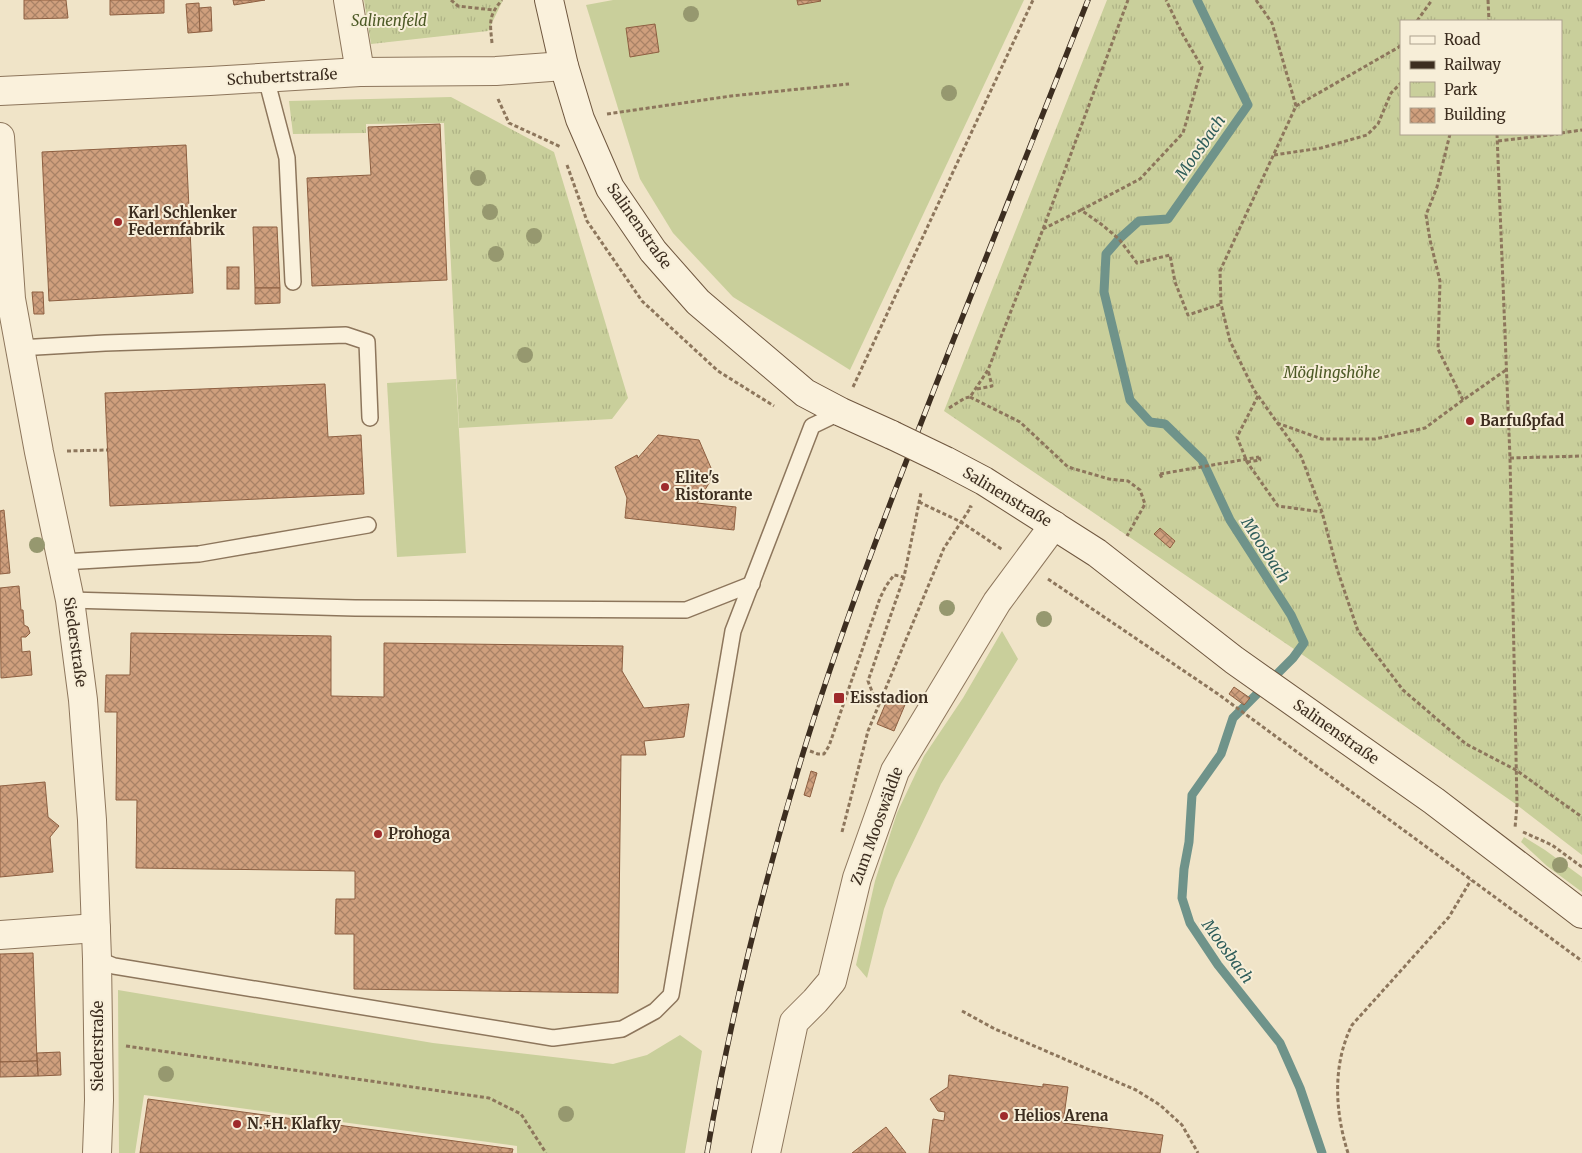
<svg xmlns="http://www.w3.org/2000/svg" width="1582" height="1153" font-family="Merriweather,serif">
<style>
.grass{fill:#c9cf9b}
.park{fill:url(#park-tufts);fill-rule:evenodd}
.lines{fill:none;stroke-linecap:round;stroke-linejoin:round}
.stream{stroke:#6f938a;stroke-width:9}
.building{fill:url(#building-cross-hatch);stroke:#8d5f41}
.lane-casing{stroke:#8d765c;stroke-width:18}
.street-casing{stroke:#8d765c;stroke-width:30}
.secondary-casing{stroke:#6f573f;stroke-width:30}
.path{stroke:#8d765c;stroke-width:3;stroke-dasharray:4 2.5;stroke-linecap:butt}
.lane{stroke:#faf1dc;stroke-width:15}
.street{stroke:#faf1dc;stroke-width:28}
.secondary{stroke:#faf1dc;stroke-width:28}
.rail-casing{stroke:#3d2e20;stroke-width:5.5}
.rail{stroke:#f7eed8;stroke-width:4;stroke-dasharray:11;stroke-linecap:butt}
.secondary-bridge-casing{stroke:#6f573f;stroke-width:30;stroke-linecap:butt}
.path-bridge{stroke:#8d765c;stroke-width:3;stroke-dasharray:4 2.5;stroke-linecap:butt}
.secondary-bridge{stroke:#faf1dc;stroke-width:28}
.tree{fill:#96986f}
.poi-dot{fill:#9e2a2b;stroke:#f7eed8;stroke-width:2}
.labels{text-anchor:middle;stroke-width:4;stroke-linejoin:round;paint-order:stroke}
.park-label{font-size:15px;font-style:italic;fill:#4d5a26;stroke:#f7eed8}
.street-label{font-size:15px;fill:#3d2e20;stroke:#f7eed8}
.poi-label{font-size:15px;font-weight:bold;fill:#3d2e20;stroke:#f7eed8;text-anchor:start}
.water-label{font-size:16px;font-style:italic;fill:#2f5d5a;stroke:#f7eed8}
</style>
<defs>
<pattern id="park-tufts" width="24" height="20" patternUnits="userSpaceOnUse" patternTransform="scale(1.25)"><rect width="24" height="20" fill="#c9cf9b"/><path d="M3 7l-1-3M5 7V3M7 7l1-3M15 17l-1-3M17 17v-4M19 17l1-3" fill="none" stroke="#aeb285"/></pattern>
<pattern id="building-cross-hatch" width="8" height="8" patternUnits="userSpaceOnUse" patternTransform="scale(1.25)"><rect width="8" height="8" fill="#cf9f7d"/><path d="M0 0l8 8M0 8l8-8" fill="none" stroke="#a98266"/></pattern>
</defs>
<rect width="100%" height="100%" fill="#f0e4c8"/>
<g class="grass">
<polygon points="613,0 1024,0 850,370 733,297 673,233 640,179 586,5"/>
<polygon points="456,379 466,553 397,557 387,383"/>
<polygon points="1002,631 1018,659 941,784 895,880 884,909 867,978 856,965 875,881 897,813 924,756 963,698"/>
<polygon points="1524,837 1545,850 1582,877 1582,892 1547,866 1521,842"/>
<polygon points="118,990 433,1043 613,1064 647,1055 680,1035 702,1051 685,1153 517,1153 517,1146 144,1095 135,1153 119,1153"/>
</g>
<g class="park">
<polygon points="364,0 503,0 488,31 371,44"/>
<path d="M1107,0H1582V855L1517,805L1316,664L944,411ZM1401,21H1561V134H1401Z"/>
<polygon points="451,97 554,152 628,398 612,419 459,428 444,123 366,124 366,133 293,134 289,101"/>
</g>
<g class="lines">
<polyline class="stream" points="1197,0 1248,105 1168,219 1139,221 1119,239 1106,254 1104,292 1130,400 1150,422 1165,424 1202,460 1230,520 1291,615 1304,643 1293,658 1233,718 1221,754 1192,795 1189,842 1184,869 1182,898 1190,923 1218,965 1280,1043 1300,1088 1322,1153"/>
</g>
<g class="building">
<polygon points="24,0 66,0 68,18 24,19"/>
<polygon points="110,0 164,0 164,13 110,15"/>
<polygon points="233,0 265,0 234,5"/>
<polygon points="797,0 820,0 821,1 798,5"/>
<polygon points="199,3 200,32 188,33 186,4"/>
<polygon points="211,7 212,31 200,32 199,8"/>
<polygon points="655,24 659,52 630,57 626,28"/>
<polygon points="440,124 447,280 312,286 307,178 371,175 368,127"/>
<polygon points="186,145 193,293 49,301 42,152"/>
<polygon points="253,227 277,227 280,288 255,288"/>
<rect x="227" y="267" width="12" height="22"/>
<polygon points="255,288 280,288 280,303 255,304"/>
<polygon points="32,292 43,292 44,314 34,314"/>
<polygon points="325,384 328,437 361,435 364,494 110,506 105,393"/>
<polygon points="658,435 699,440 714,475 697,503 736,507 734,530 625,518 627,498 615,467 637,455 638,458"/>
<polygon points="4,510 10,573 0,574 0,511"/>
<polygon points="1160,528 1175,541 1170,548 1154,534"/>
<polygon points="19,586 21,610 23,610 24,625 28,627 30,633 26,637 21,637 22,652 30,651 32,675 1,678 0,588"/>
<polygon points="131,633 331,636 331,696 384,697 384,643 623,646 622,671 644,708 689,704 684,737 644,741 646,755 621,755 618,993 354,989 354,934 335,934 336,899 355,899 355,871 136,868 137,800 116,800 117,712 105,712 106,675 130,675"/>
<polygon points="1234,687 1250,698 1244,705 1229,694"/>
<polygon points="890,693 907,700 894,731 877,724"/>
<polygon points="811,771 817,773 810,797 804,795"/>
<polygon points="45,782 48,817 59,826 50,837 53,872 0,877 0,786"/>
<polygon points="33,953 37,1061 0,1062 0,954"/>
<polygon points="60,1052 61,1075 38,1076 37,1053"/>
<polygon points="37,1061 38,1076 0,1077 0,1062"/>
<polygon points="949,1075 1043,1087 1043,1084 1068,1087 1063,1123 1163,1135 1160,1153 929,1153 933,1119 944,1121 945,1112 938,1111 930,1099 948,1087"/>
<polygon points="148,1099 513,1149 512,1153 140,1153"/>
<polygon points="886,1127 906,1153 852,1153"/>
</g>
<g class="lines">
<defs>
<g id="lane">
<polyline points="266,78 287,158 293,282"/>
<polyline points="19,348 105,343 346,335 367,342 370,418"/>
<polyline points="63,562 199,554 368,525"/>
<polyline points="70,600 355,608 686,610 752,584"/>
<polyline points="97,959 114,966 553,1038 622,1029 655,1011 671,995 733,631 812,426 841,412"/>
</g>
<g id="street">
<polyline points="348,0 360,72"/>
<polyline points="0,91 210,81 360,72 496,71 564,66"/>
<polyline points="0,137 11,299 39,452 70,600 83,700 92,820 97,959 99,1100 97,1153"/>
<polyline points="0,935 96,928"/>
<polyline points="766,1153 794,1022 815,1001 832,981 857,878 895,771 997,602 1054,525"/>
</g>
<g id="secondary">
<polyline points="549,0 564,66 580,119 610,188 653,251 698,302 805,393 841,412 892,435"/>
<polyline points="946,461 984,481 1097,553 1234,660 1434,801 1582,914"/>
</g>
</defs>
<use href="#lane" class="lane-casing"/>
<use href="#street" class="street-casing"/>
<use href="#secondary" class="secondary-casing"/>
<g class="path">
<polyline points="451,0 458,6 493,10"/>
<polyline points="1256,0 1272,23 1296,106 1220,271 1221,304 1230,341 1254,390 1301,456 1322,512 1337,569 1358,631 1403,690 1466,744 1516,770 1582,817"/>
<polyline points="1488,0 1489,21"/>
<polyline points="1417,21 1432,0"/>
<path d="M492,43C490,23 488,16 502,0"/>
<polyline points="498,99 509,123 561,147"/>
<polyline points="1296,106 1399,47 1401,44"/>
<polyline points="607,114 731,96 849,84"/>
<polyline points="1561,133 1582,130"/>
<polyline points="1450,134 1437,187 1426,215 1430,240 1440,281 1438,349 1463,400"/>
<polyline points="1497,134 1510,458 1517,805 1515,828"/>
<polyline points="1498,141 1558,134"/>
<polyline points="1274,155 1321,148 1367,135 1378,124 1391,93 1401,83"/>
<polyline points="567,165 587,221 642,301 718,371 774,406"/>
<polyline points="1081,210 1140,179 1183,133 1202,67 1183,35 1166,0"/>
<polyline points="1043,229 1081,210 1101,224 1119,239 1137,263 1170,255 1175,282 1188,315 1221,304"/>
<polyline points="853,387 1033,0"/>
<polyline points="977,389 992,386 988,370"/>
<polyline points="1258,396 1237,437 1247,462 1278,506 1322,512"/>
<polyline points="970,397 1020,422 1068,467 1109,479 1128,481 1140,490 1145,504 1127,536"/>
<polyline points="949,408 965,398 970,397 988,370 1043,229 1128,0"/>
<polyline points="1277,423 1322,439 1375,439 1425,428 1463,400 1506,370"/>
<polyline points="67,451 107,450"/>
<polyline points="1510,458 1582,456"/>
<polyline points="1247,462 1260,460 1259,457"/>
<polyline points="1160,474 1162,478"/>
<polyline points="919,502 961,522 1003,550"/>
<polyline points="1048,579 1218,694 1582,961"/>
<polyline points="882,696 873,694 868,681 904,577 921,493"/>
<polyline points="810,751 818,754 824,754 829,746 880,598 886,586 894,575 904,577"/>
<polyline points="842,832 868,731 944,548 971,507 969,506"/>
<polyline points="1523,832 1552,845 1582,867"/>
<polyline points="962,1011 995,1029 1136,1090 1160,1105 1182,1125 1198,1153"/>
<polyline points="126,1046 489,1098 521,1114 546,1153"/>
<path d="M1348,1153C1335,1112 1332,1065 1352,1025L1449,917L1471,880"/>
</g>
<use href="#lane" class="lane"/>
<use href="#street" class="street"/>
<use href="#secondary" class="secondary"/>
<defs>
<path id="rail" d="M707,1153C731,1013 766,873 808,737C850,603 902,472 953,341C998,228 1043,114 1088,0"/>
</defs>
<use href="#rail" class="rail-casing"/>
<use href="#rail" class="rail"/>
<defs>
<polyline id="secondary-bridge" points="892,435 946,461"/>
</defs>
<use href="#secondary-bridge" class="secondary-bridge-casing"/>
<polyline class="path-bridge" points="1160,474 1259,457"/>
<use href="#secondary-bridge" class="secondary-bridge"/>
</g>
<g class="tree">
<circle cx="691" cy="14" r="8"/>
<circle cx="949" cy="93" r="8"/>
<circle cx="478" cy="178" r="8"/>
<circle cx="490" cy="212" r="8"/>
<circle cx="534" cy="236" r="8"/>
<circle cx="496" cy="254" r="8"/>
<circle cx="525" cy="355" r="8"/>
<circle cx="37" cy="545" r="8"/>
<circle cx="947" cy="608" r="8"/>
<circle cx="1044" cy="619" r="8"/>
<circle cx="1560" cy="865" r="8"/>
<circle cx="166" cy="1074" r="8"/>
<circle cx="566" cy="1114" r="8"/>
</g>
<g class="poi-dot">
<circle cx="118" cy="222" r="5"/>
<circle cx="1470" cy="421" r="5"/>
<circle cx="665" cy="487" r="5"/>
<rect x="833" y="692" width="12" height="12" rx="2.5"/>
<circle cx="378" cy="834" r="5"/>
<circle cx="1004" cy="1116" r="5"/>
<circle cx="237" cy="1124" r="5"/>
</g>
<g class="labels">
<g class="park-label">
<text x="389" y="26">Salinenfeld</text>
<text x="1332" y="378">Möglingshöhe</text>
</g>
<g class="street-label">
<text transform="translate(282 77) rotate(-3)" y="5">Schubertstraße</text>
<text transform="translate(639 226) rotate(55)" y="5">Salinenstraße</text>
<text transform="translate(1007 497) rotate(31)" y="5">Salinenstraße</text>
<text transform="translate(75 642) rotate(82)" y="5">Siederstraße</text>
<text transform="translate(1336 732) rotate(35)" y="5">Salinenstraße</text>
<text transform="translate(877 826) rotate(-70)" y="5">Zum Mooswäldle</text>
<text transform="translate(98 1046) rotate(-90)" y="5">Siederstraße</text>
</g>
<g class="poi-label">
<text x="128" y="218">Karl Schlenker<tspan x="128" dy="17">Federnfabrik</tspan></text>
<text x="1480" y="426">Barfußpfad</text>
<text x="675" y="483">Elite's<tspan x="675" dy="17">Ristorante</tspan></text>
<text x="850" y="703">Eisstadion</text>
<text x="388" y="839">Prohoga</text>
<text x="1014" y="1121">Helios Arena</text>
<text x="247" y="1129">N.+H. Klafky</text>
</g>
<g class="water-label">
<text transform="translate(1200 147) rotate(-55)" y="6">Moosbach</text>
<text transform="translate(1266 550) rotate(57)" y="6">Moosbach</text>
<text transform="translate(1228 951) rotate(54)" y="6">Moosbach</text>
</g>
</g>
<rect x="1400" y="20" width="162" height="115" fill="#f7eed8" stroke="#ada18e"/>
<rect x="1410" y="36" width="25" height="8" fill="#faf1dc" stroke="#ada18e"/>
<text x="1444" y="45" font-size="15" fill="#3d2e20">Road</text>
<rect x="1410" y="61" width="25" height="8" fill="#3d2e20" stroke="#ada18e"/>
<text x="1444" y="70" font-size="15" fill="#3d2e20">Railway</text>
<rect x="1410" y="82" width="25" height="15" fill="url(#park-tufts)" stroke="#ada18e"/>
<text x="1444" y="95" font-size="15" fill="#3d2e20">Park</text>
<rect x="1410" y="108" width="25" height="15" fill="url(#building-cross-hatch)" stroke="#ada18e"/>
<text x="1444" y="120" font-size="15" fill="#3d2e20">Building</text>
</svg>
